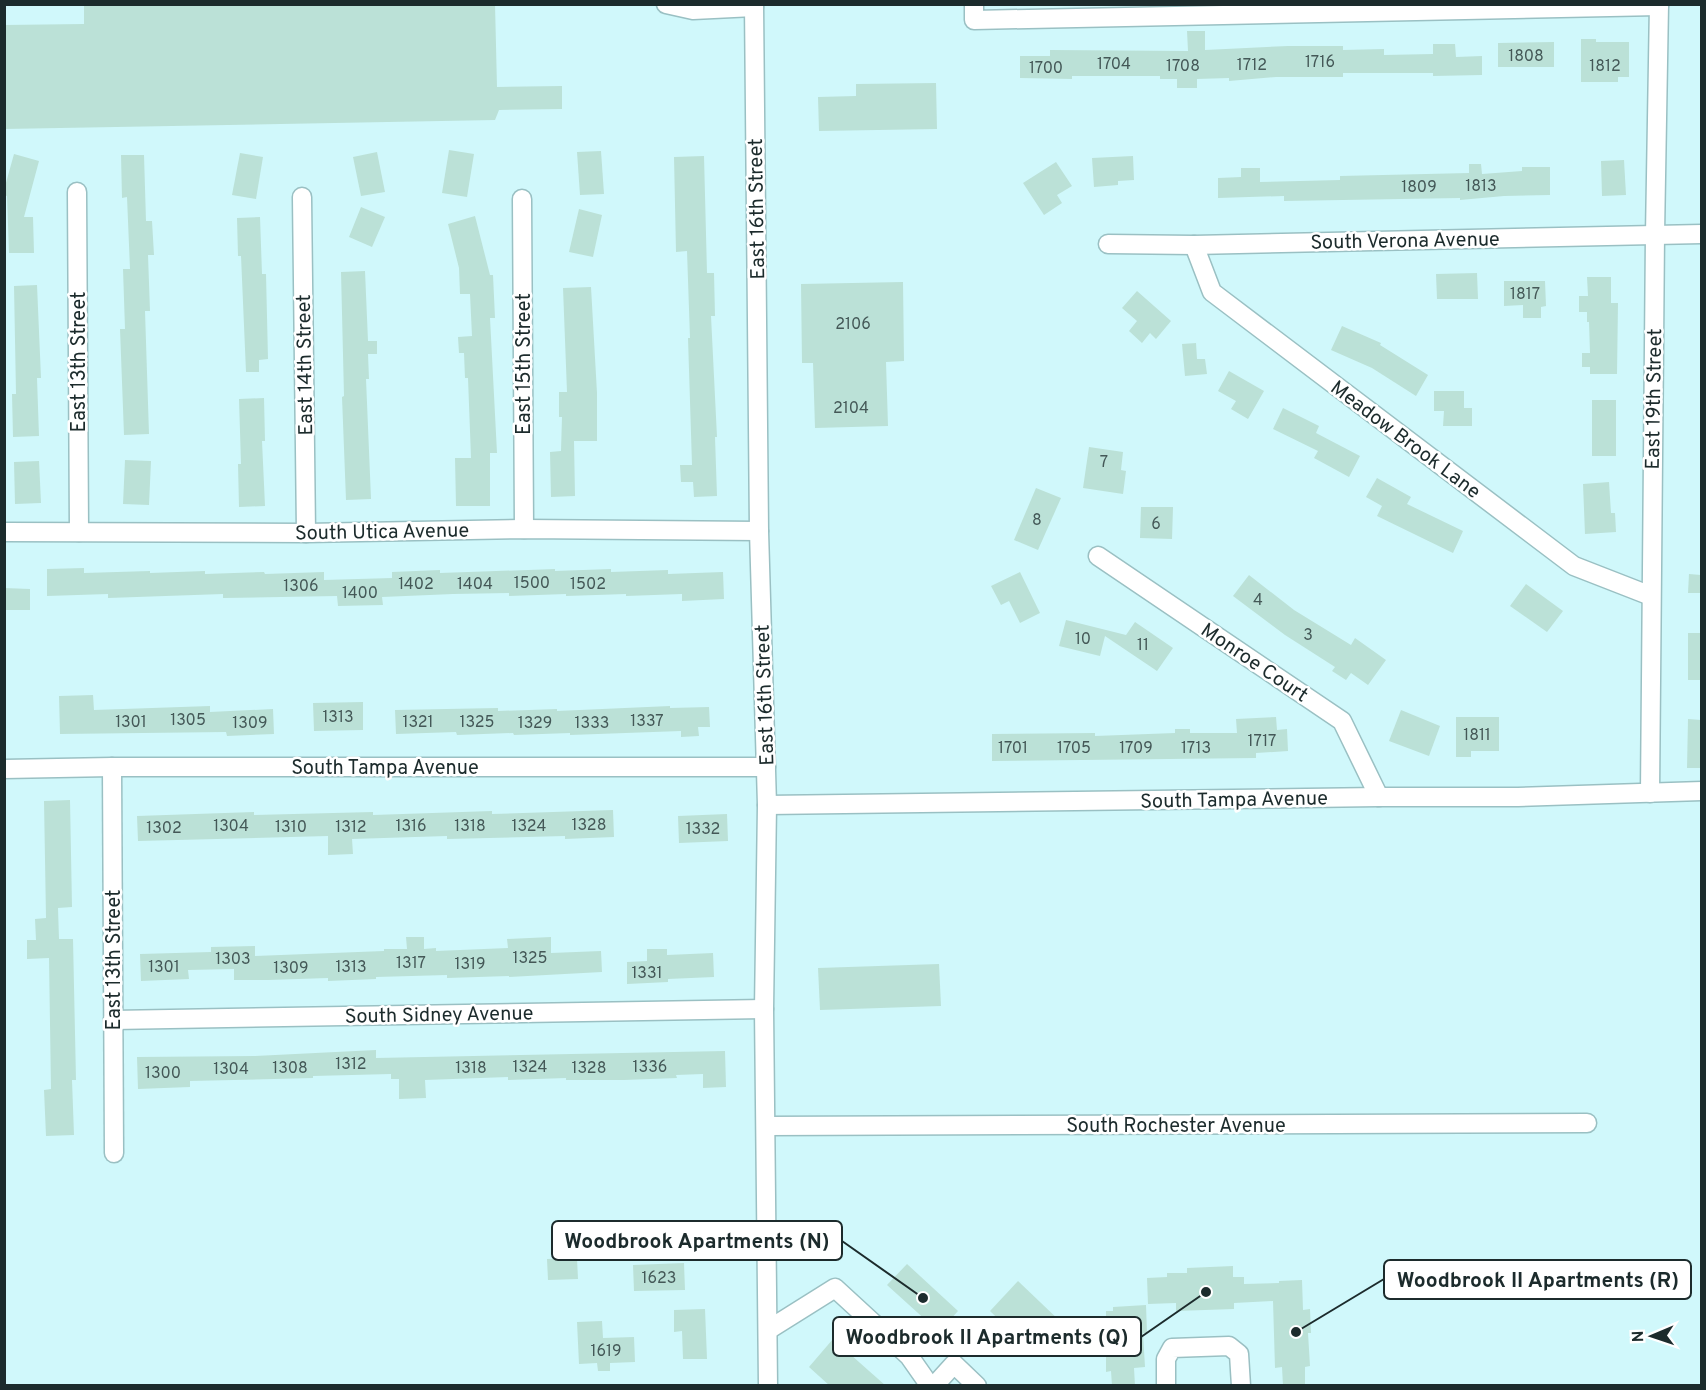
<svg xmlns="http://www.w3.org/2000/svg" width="1706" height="1390" font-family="Overpass,sans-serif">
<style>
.building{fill:#bbe1d7}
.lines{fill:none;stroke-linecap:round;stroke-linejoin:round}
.minor-casing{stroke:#9ac0c3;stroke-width:21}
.minor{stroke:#fff;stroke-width:18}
.labels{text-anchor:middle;stroke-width:5;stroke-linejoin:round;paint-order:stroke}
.number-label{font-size:16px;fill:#445857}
.street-label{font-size:20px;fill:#1c2b2c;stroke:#fff}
.leader{fill:none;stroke:#1c2b2c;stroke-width:2}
.callout-dot{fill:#1c2b2c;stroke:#fff;stroke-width:2}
.callout{fill:#fff;stroke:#1c2b2c;stroke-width:2}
.callout-label{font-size:21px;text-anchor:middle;font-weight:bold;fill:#1c2b2c}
</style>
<rect width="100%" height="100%" fill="#d0f8fb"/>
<g class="building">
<polygon points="84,4 495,4 497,87 562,86 562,109 499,110 495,120 4,129 4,25 84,24"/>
<polygon points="1187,31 1205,31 1205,50 1288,46 1343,46 1343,50 1384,49 1384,55 1433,54 1433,44 1455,44 1456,57 1482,56 1482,75 1433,76 1433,73 1343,73 1343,77 1276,77 1229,81 1229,78 1197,79 1197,88 1177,88 1177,79 1160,79 1160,76 1072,76 1072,79 1020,78 1020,56 1050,56 1050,50 1188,51"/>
<polygon points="1581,39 1596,39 1596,42 1629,42 1629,77 1618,77 1618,82 1581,82"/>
<polygon points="1554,42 1554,67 1498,67 1498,43"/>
<polygon points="936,83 937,129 819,131 818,97 856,96 856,84"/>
<polygon points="449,150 474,154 467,197 442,193"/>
<polygon points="601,151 604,194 580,195 577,152"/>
<polygon points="377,152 385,192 361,196 353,157"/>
<polygon points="240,153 263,157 256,199 232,195"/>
<polygon points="14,154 39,161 24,217 33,217 34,253 9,253 7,196 4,195 4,190"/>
<polygon points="121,155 144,155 146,221 152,221 154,255 148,255 150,311 145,311 149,434 124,435 120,329 125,329 123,269 130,269 127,197 122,198"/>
<polygon points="704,156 707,273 714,273 715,316 711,316 717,437 715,437 717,496 694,497 693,482 681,482 680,465 692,465 688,338 690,338 687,251 676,252 674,157"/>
<polygon points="1133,156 1134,180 1118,181 1118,185 1094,187 1092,158"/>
<polygon points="1624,160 1626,195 1602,196 1601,161"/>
<polygon points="1056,162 1072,186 1057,195 1062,203 1044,215 1023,183"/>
<polygon points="1469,164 1481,164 1482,174 1522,171 1522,167 1550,167 1550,195 1504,196 1460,200 1460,198 1284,201 1284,196 1218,198 1218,178 1241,177 1241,168 1260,168 1260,182 1340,180 1340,176 1469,173"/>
<polygon points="361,207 385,217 372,247 349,237"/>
<polygon points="579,209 602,215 593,257 569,252"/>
<polygon points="475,216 490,275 493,275 495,318 490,318 497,453 490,453 490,506 456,506 455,458 471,458 468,378 465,378 464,353 459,353 458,337 472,336 470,294 460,294 459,268 448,224"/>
<polygon points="260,217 262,274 266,274 268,359 259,360 259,372 246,372 241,256 238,256 237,218"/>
<polygon points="365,271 368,341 377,341 377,354 368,354 369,379 366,379 371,499 346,500 342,397 344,396 341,272"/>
<polygon points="1477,273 1478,299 1437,299 1436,274"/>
<polygon points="1587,277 1611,277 1611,303 1618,303 1617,374 1590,374 1590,367 1582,367 1582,353 1590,353 1589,322 1587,322 1587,312 1579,312 1579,296 1588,296"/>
<polygon points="1504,281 1545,281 1546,306 1541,307 1541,318 1523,318 1523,305 1504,306"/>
<polygon points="903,282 904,361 886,362 888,426 815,428 813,363 802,363 801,284"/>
<polygon points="37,285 41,378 37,378 39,436 13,437 12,394 16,394 14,286"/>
<polygon points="591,287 597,393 597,441 574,441 575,496 551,497 550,452 561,451 562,417 559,417 559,392 567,392 563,288"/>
<polygon points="1137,291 1171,321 1156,339 1150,333 1142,343 1129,331 1137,321 1122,308"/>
<polygon points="1342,326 1381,343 1380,345 1428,375 1416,396 1372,368 1331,350"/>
<polygon points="1196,343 1197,359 1205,359 1207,374 1185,376 1182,344"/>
<polygon points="1229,371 1264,391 1248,419 1231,409 1236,401 1218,391"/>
<polygon points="1434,391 1464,391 1464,408 1472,408 1472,426 1443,426 1444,411 1434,411"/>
<polygon points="264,398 265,441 262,441 265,506 239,507 238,464 241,464 239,399"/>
<rect x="1592" y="400" width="24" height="56"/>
<polygon points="1283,408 1319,426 1316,433 1360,456 1349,477 1314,458 1318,451 1273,429"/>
<polygon points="1089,447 1123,452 1121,470 1126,471 1123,494 1083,488"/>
<polygon points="125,460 151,461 149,505 123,504"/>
<polygon points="39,461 41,503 15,504 14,462"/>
<polygon points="1377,478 1411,497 1407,504 1463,531 1453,553 1377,516 1382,506 1366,497"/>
<polygon points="1609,482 1611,513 1615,513 1616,532 1585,534 1583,484"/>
<polygon points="1036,488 1061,498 1038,550 1014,540"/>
<polygon points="1141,507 1173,507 1172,539 1140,538"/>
<polygon points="84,568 84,573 150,571 150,573 205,571 205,574 264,572 265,574 324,572 324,580 392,578 392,572 440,570 440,573 555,569 555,571 611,569 611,572 668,570 668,574 723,572 724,599 682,601 682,594 626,596 626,594 566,596 566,594 509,596 509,593 453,594 382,597 383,605 338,606 337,596 223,598 223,594 108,598 108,594 47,596 47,569"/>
<polygon points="1020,572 1040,613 1020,623 1009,601 1001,605 991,586"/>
<polygon points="1689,574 1701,575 1701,593 1688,593"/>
<polygon points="1249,575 1294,610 1351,645 1355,638 1386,660 1368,685 1351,673 1346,680 1332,671 1335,667 1285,635 1233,596"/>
<polygon points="1526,584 1563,611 1547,632 1510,606"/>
<polygon points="4,588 30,589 30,610 4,610"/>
<polygon points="1066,620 1126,635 1135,622 1173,648 1157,671 1105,636 1100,656 1059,646"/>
<rect x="1688" y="633" width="13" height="47"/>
<polygon points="93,695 94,710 210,706 210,712 273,709 274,734 227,736 226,732 60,734 59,696"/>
<polygon points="363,702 363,730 314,731 313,703"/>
<polygon points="670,706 670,708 709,707 710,727 698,727 699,736 681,737 681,731 570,735 570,733 514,735 513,733 457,735 456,732 396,734 395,710 498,708 498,711 557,709 557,711"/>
<polygon points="1401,710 1440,726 1429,756 1389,741"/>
<polygon points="1276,717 1277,730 1287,729 1288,751 1256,753 1256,758 992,761 992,734 1095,733 1095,736 1175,733 1175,729 1190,729 1190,733 1237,733 1236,719"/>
<polygon points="1456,717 1499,717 1499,751 1471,751 1471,757 1456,757"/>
<polygon points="1688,719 1701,720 1701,768 1687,768"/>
<polygon points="70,800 72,907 58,908 59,939 73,939 76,1080 72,1080 74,1135 46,1136 44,1090 51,1089 49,958 27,959 27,940 36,940 35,919 46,918 44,801"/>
<polygon points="613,810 614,837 565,839 565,836 447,839 447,836 352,839 353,854 328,855 328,836 138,841 137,816 254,812 254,815 373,812 373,815 492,811 492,814"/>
<polygon points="727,814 728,841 679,843 678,816"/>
<polygon points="406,937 424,937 424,949 436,948 436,951 508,948 507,939 551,937 551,953 601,951 602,972 509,977 509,976 447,978 447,975 376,977 376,979 328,981 328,978 268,980 234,980 234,969 188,970 189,979 141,981 140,954 211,952 211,947 255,946 255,956 384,951 384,949 407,949"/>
<polygon points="647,949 667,949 667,955 713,953 714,977 668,979 668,982 627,984 627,962 647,961"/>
<polygon points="939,964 941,1006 820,1010 818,968"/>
<polygon points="376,1050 376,1058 725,1051 726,1087 703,1088 703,1074 676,1075 677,1078 624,1080 566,1080 566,1078 508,1080 508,1077 425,1080 426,1098 399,1099 399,1079 391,1079 391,1074 313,1076 313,1078 190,1081 190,1087 138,1089 137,1057 255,1056"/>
<polygon points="577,1258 578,1279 548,1280 547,1259"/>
<polygon points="684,1263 685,1290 634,1291 633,1265"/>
<polygon points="907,1264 958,1311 939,1332 887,1285"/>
<polygon points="1233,1266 1233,1277 1244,1277 1244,1284 1279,1283 1279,1281 1302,1280 1303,1310 1310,1309 1311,1333 1308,1333 1310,1366 1305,1367 1305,1386 1283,1386 1282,1367 1275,1368 1273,1301 1234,1303 1234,1309 1176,1311 1176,1303 1148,1304 1147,1278 1167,1277 1167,1273 1187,1273 1187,1268"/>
<polygon points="1018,1281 1062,1323 1033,1353 990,1311"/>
<polygon points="1146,1305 1147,1333 1143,1333 1145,1367 1134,1368 1135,1386 1112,1386 1111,1371 1106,1372 1106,1311 1113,1311 1113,1307"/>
<polygon points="705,1309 707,1359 683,1359 682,1331 674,1332 674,1310"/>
<polygon points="602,1321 603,1338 634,1337 635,1362 610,1363 610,1371 598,1371 597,1363 579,1364 577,1322"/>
<polygon points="833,1339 886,1386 830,1386 809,1367"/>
</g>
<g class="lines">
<defs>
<g id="minor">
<polyline points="666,4 693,10 754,7"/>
<polyline points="754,4 759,531 767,805 764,1009 768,1386"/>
<polyline points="974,4 974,20 1659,6"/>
<polyline points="77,192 79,532"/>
<polyline points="302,197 306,533"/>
<polyline points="522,199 524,529"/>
<polyline points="1108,244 1194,245 1702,234"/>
<polyline points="1194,245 1212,292 1574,566 1651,596"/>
<polyline points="4,532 306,533 524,529 759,531"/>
<polyline points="1098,556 1342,721 1379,797"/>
<polyline points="112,767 114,1153"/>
<polyline points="4,769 112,767 766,767"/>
<polyline points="1650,793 1655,234 1659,4"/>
<polyline points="767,805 1379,797 1518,797 1702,791"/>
<polyline points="113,1020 764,1009"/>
<polyline points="766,1126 1587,1123"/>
<polyline points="768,1330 835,1288 909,1356 930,1386"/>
<polyline points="934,1386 954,1364 977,1386"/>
<polyline points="1166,1386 1166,1359 1172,1348 1229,1346 1239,1354 1241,1386"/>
</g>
</defs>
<use href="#minor" class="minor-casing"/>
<use href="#minor" class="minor"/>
</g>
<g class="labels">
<g class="number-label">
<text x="1526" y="61">1808</text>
<text x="1320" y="67">1716</text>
<text x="1114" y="69">1704</text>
<text x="1252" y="70">1712</text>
<text x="1183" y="71">1708</text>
<text x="1605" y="71">1812</text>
<text x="1046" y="73">1700</text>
<text x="1481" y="191">1813</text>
<text x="1419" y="192">1809</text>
<text x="1525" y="299">1817</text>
<text x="853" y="329">2106</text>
<text x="851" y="413">2104</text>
<text x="1104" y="467">7</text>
<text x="1037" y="525">8</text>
<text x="1156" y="529">6</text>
<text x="532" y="588">1500</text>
<text x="416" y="589">1402</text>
<text x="475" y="589">1404</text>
<text x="588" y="589">1502</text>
<text x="301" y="591">1306</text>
<text x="360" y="598">1400</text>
<text x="1258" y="605">4</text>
<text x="1308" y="640">3</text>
<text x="1083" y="644">10</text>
<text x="1143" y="650">11</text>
<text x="338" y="722">1313</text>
<text x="188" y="725">1305</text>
<text x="647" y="726">1337</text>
<text x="131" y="727">1301</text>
<text x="418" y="727">1321</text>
<text x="477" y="727">1325</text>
<text x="250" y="728">1309</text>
<text x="535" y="728">1329</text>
<text x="592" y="728">1333</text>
<text x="1477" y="740">1811</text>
<text x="1262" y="746">1717</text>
<text x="1013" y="753">1701</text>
<text x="1074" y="753">1705</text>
<text x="1136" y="753">1709</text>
<text x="1196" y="753">1713</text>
<text x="589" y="830">1328</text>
<text x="231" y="831">1304</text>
<text x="411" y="831">1316</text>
<text x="470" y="831">1318</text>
<text x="529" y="831">1324</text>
<text x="291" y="832">1310</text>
<text x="351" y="832">1312</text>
<text x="164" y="833">1302</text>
<text x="703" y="834">1332</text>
<text x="530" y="963">1325</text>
<text x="233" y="964">1303</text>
<text x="411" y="968">1317</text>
<text x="470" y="969">1319</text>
<text x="164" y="972">1301</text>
<text x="351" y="972">1313</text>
<text x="291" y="973">1309</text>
<text x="647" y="978">1331</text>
<text x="351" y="1069">1312</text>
<text x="530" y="1072">1324</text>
<text x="650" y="1072">1336</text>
<text x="290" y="1073">1308</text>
<text x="471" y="1073">1318</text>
<text x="589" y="1073">1328</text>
<text x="231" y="1074">1304</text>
<text x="163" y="1078">1300</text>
<text x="659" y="1283">1623</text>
<text x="606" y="1356">1619</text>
</g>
<g class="street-label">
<text transform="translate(756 209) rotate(-91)" y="7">East 16th Street</text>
<text transform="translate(1405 240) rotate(-1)" y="7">South Verona Avenue</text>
<text transform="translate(78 362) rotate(-90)" y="7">East 13th Street</text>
<text transform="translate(523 364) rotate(-90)" y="7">East 15th Street</text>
<text transform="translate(304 365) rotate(-91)" y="7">East 14th Street</text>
<text transform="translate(1653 399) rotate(-89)" y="7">East 19th Street</text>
<text transform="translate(1406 439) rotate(37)" y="7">Meadow Brook Lane</text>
<text transform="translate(382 531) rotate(-1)" y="7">South Utica Avenue</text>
<text transform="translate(1255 662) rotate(34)" y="7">Monroe Court</text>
<text transform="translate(764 695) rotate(-92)" y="7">East 16th Street</text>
<text x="385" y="774">South Tampa Avenue</text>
<text transform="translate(1234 799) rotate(-1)" y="7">South Tampa Avenue</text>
<text transform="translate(113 960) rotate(-90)" y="7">East 13th Street</text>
<text transform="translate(439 1014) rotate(-1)" y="7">South Sidney Avenue</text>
<text x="1176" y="1132">South Rochester Avenue</text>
</g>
</g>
<path class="leader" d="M923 1298L842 1241M1296 1332L1384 1279M1206 1292L1141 1337"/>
<g class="callout-dot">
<circle cx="923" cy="1298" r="6"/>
<circle cx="1296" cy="1332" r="6"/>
<circle cx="1206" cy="1292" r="6"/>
</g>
<g class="callout">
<rect x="552" y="1221" width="290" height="39" rx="6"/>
<rect x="1384" y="1260" width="307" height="39" rx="6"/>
<rect x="833" y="1317" width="308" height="39" rx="6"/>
</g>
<g class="callout-label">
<text x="697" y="1248">Woodbrook Apartments (N)</text>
<text x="1538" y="1287">Woodbrook II Apartments (R)</text>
<text x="987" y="1344">Woodbrook II Apartments (Q)</text>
</g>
<rect width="1706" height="1390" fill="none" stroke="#1c2b2c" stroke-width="12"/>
<g transform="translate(1652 1336) rotate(268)" stroke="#ffffff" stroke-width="4.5" paint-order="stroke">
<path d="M0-4.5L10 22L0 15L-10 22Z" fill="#1c2b2c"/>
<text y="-9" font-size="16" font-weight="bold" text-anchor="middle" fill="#1c2b2c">N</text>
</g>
</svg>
